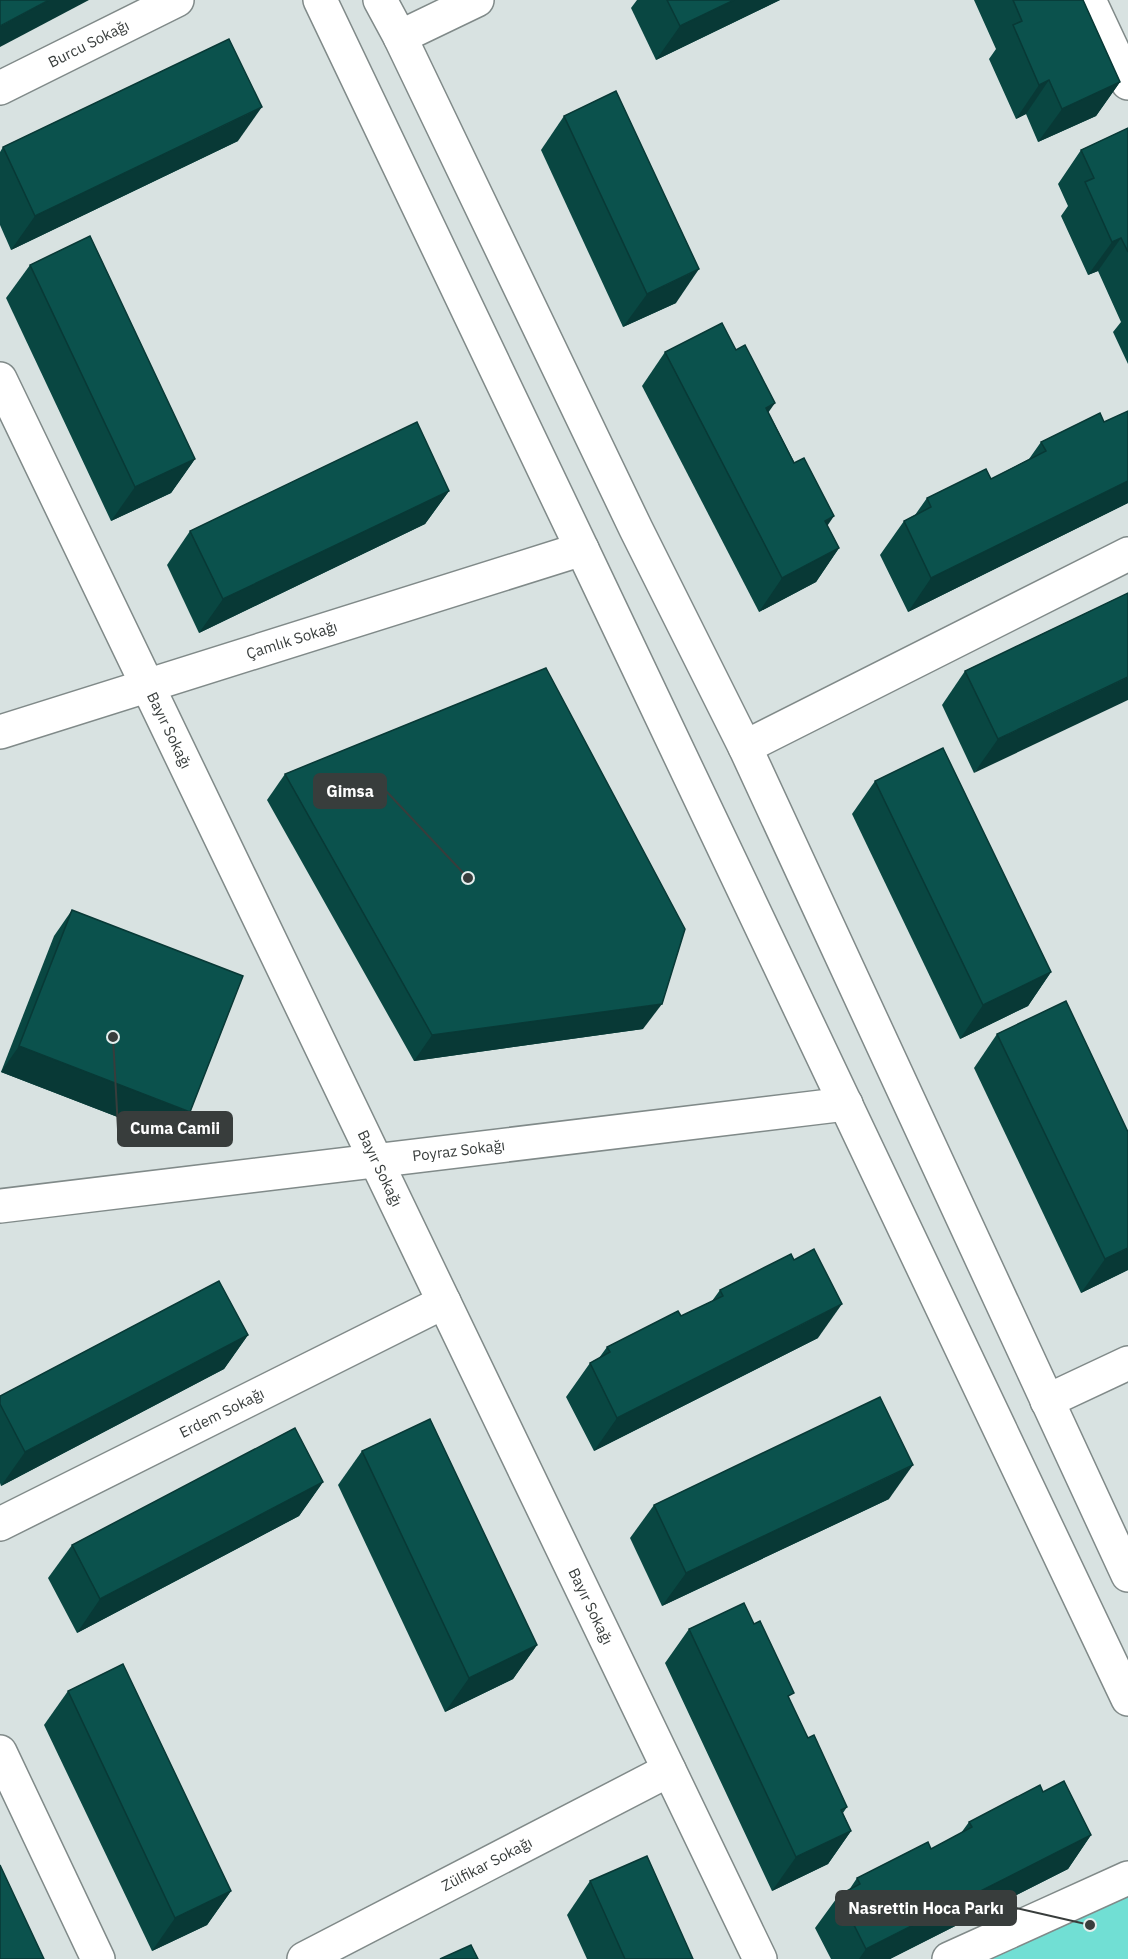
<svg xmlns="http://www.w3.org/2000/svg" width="1128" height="1959" font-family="'IBM Plex Sans',sans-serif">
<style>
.green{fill:#71dfd4}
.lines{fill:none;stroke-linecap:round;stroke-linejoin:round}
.minor-casing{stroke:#808a89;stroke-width:36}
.major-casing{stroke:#808a89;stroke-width:36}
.minor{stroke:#fff;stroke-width:33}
.major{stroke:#fff;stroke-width:33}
.wall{fill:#094742}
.shaded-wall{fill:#083936}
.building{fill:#0b524d;stroke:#083936;stroke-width:1.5}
.labels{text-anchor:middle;stroke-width:6;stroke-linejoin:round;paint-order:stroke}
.street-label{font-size:15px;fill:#383d3c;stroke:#e5efee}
.leader{fill:none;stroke:#383d3c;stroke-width:2}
.callout-dot{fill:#383d3c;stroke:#e5efee;stroke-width:2}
.callout{fill:#383d3c;stroke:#383d3c;stroke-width:2}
.callout-label{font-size:16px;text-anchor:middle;font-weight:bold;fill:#fff}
</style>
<rect width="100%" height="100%" fill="#d8e2e1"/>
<polygon class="green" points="1128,1890 1128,1959 976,1959"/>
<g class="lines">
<defs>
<g id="minor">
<polyline points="1089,0 1128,83"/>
<polyline points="400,37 477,0"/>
<path id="s1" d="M0,88L177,0"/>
<path id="s2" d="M0,379L760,1959"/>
<path id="s3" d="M0,732L582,549"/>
<polyline points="745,747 1128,554"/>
<path id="s4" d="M0,1206L846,1104"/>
<polyline points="1047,1401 1128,1363"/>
<path id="s5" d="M0,1524L444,1302"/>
<polyline points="0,1752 98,1959"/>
<path id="s6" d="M304,1959L669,1770"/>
<polyline points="949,1959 1128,1878"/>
</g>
<g id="major">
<polyline points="320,0 582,549 1128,1699"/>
<polyline points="380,0 400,37 636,529 745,747 1128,1575"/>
</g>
</defs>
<use href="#minor" class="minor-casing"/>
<use href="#major" class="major-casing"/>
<use href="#minor" class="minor"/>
<use href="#major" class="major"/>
</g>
<g class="wall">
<polygon points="637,0 780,0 656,60 631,8"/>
<polygon points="974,0 1083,0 1120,82 1096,116 1038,142 1026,114 1016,119 989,59 996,49"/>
<polygon points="564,116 676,303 623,327 541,150"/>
<polygon points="1128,128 1128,364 1113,332 1121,322 1098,271 1088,275 1061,216 1068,206 1058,184 1081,150"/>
<polygon points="238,141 11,250 0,225 0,152 3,147"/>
<polygon points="30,265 195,459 171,493 111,521 6,298"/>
<polygon points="736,350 839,548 816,582 759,612 642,386 665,352"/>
<polygon points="1128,411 1128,503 908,612 880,555 904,521 915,515 927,498 991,479 1029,459 1041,442 1104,422"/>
<polygon points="449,491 425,524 199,633 167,565 190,531"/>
<polygon points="1128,593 974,773 942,705 965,671"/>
<polygon points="285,774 643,1029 414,1061 267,800"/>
<polygon points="875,781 1051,972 1028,1006 960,1039 852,814"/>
<polygon points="72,910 172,1138 1,1072 54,936"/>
<polygon points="997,1034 1128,1270 1081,1293 974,1068"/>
<polygon points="720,1290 818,1338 594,1451 566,1397 590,1363 599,1358 607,1347 681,1316 712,1301"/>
<polygon points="248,1335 224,1369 1,1486 0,1483 0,1396"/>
<polygon points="362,1451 537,1645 513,1679 445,1712 338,1485"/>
<polygon points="323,1482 299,1516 77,1633 48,1578 72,1545"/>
<polygon points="889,1499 662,1606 630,1538 654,1505"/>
<polygon points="689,1629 789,1699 808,1738 847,1807 843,1813 851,1831 828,1864 772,1891 665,1663"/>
<polygon points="68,1691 231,1891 207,1925 152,1951 44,1725"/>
<polygon points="1043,1792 1091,1835 1068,1869 890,1959 831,1959 815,1928 839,1895 849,1890 857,1878 931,1849 961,1833 969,1822"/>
<polygon points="590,1881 693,1959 587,1959 567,1915"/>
</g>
<g class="shaded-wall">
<polygon points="49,0 89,0 0,47 0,26"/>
<polygon points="734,0 780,0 656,60 680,26"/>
<polygon points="1049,80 1026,114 1016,119 1039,85"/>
<polygon points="1120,82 1096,116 1038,142 1062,109"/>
<polygon points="262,107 238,141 11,250 35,216"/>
<polygon points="1121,238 1098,271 1088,275 1112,242"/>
<polygon points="699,269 676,303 623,327 647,294"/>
<polygon points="775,403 751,437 766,408"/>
<polygon points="195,459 171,493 111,521 135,487"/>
<polygon points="1128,481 1128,503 908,612 931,578"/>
<polygon points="449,491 425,524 199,633 223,599"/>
<polygon points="834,516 811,550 825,521"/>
<polygon points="839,548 816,582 759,612 782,578"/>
<polygon points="1128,677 1128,700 974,773 998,739"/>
<polygon points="1051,972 1028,1006 960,1039 983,1005"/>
<polygon points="662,1004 643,1029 414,1061 432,1035"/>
<polygon points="19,1046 190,1112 172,1138 1,1072"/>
<polygon points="1128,1248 1128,1270 1081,1293 1105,1259"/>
<polygon points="842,1304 818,1338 594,1451 617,1418"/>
<polygon points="248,1335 224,1369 1,1486 25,1452"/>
<polygon points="913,1465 889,1499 662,1606 686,1573"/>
<polygon points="323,1482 299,1516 77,1633 100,1599"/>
<polygon points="537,1645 513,1679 445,1712 469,1678"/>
<polygon points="851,1831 828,1864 772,1891 796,1857"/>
<polygon points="1091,1835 1068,1869 890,1959 859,1959 866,1949"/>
<polygon points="231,1891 207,1925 152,1951 175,1918"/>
</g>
<g class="building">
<polygon points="0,0 49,0 0,26"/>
<polygon points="667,0 734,0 680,26"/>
<polygon points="1013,0 1083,0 1120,82 1062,109 1049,80 1039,85 1013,25 1022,21"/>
<polygon points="229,39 262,107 35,216 3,147"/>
<polygon points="616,91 699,269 647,294 564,116"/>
<polygon points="1128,128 1128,252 1121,238 1112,242 1085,182 1094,178 1081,150"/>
<polygon points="90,236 195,459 135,487 30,265"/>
<polygon points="722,323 736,350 745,345 775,403 766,408 794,463 804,458 834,516 825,521 839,548 782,578 665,352"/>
<polygon points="1128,411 1128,481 931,578 904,521 931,507 927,498 986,469 991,479 1046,451 1041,442 1100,413 1104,422"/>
<polygon points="417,422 449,491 223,599 190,531"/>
<polygon points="1128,593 1128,677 998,739 965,671"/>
<polygon points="546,668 685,929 662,1004 432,1035 285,774"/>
<polygon points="943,748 1051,972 983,1005 875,781"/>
<polygon points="72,910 243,976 190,1112 19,1046"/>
<polygon points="1066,1001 1128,1132 1128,1248 1105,1259 997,1034"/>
<polygon points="814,1249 842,1304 617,1418 590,1363 610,1352 607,1347 678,1311 681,1316 723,1296 720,1290 791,1254 794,1260"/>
<polygon points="219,1281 248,1335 25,1452 0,1404 0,1396"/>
<polygon points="880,1397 913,1465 686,1573 654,1505"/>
<polygon points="430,1419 537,1645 469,1678 362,1451"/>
<polygon points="295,1428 323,1482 100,1599 72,1545"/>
<polygon points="744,1603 754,1624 760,1621 794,1693 788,1696 808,1738 814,1735 847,1807 841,1810 851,1831 796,1857 689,1629"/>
<polygon points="123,1664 231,1891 175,1918 68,1691"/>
<polygon points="1064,1781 1091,1835 866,1949 839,1895 860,1884 857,1878 928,1842 931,1849 972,1827 969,1822 1040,1785 1043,1792"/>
<polygon points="647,1856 693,1959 625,1959 590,1881"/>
<polygon points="0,1865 44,1959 0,1959"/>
<polygon points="471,1945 478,1959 440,1959"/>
</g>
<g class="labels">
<g class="street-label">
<text dy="5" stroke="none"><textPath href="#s1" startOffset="99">Burcu Sokağı</textPath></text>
<text dy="5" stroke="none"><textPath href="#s3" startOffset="306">Çamlık Sokağı</textPath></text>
<text dy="5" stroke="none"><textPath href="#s2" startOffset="390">Bayır Sokağı</textPath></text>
<text dy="5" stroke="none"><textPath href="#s4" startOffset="462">Poyraz Sokağı</textPath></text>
<text dy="5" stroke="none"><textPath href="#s2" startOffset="876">Bayır Sokağı</textPath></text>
<text dy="5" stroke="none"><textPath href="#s5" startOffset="248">Erdem Sokağı</textPath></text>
<text dy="5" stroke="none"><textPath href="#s2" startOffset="1362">Bayır Sokağı</textPath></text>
<text dy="5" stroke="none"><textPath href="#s6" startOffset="206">Zülfikar Sokağı</textPath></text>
</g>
</g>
<path class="leader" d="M468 878L386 791M113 1037L118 1129M1090 1925L1016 1908"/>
<g class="callout-dot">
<circle cx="468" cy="878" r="6"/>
<circle cx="113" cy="1037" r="6"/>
<circle cx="1090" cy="1925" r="6"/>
</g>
<g class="callout">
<rect x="314" y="774" width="72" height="34" rx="6"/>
<rect x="118" y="1112" width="114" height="34" rx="6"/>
<rect x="836" y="1891" width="180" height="34" rx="6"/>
</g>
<g class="callout-label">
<text x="350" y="797">Gimsa</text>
<text x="175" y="1134">Cuma Camii</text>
<text x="926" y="1914">Nasrettin Hoca Parkı</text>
</g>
</svg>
